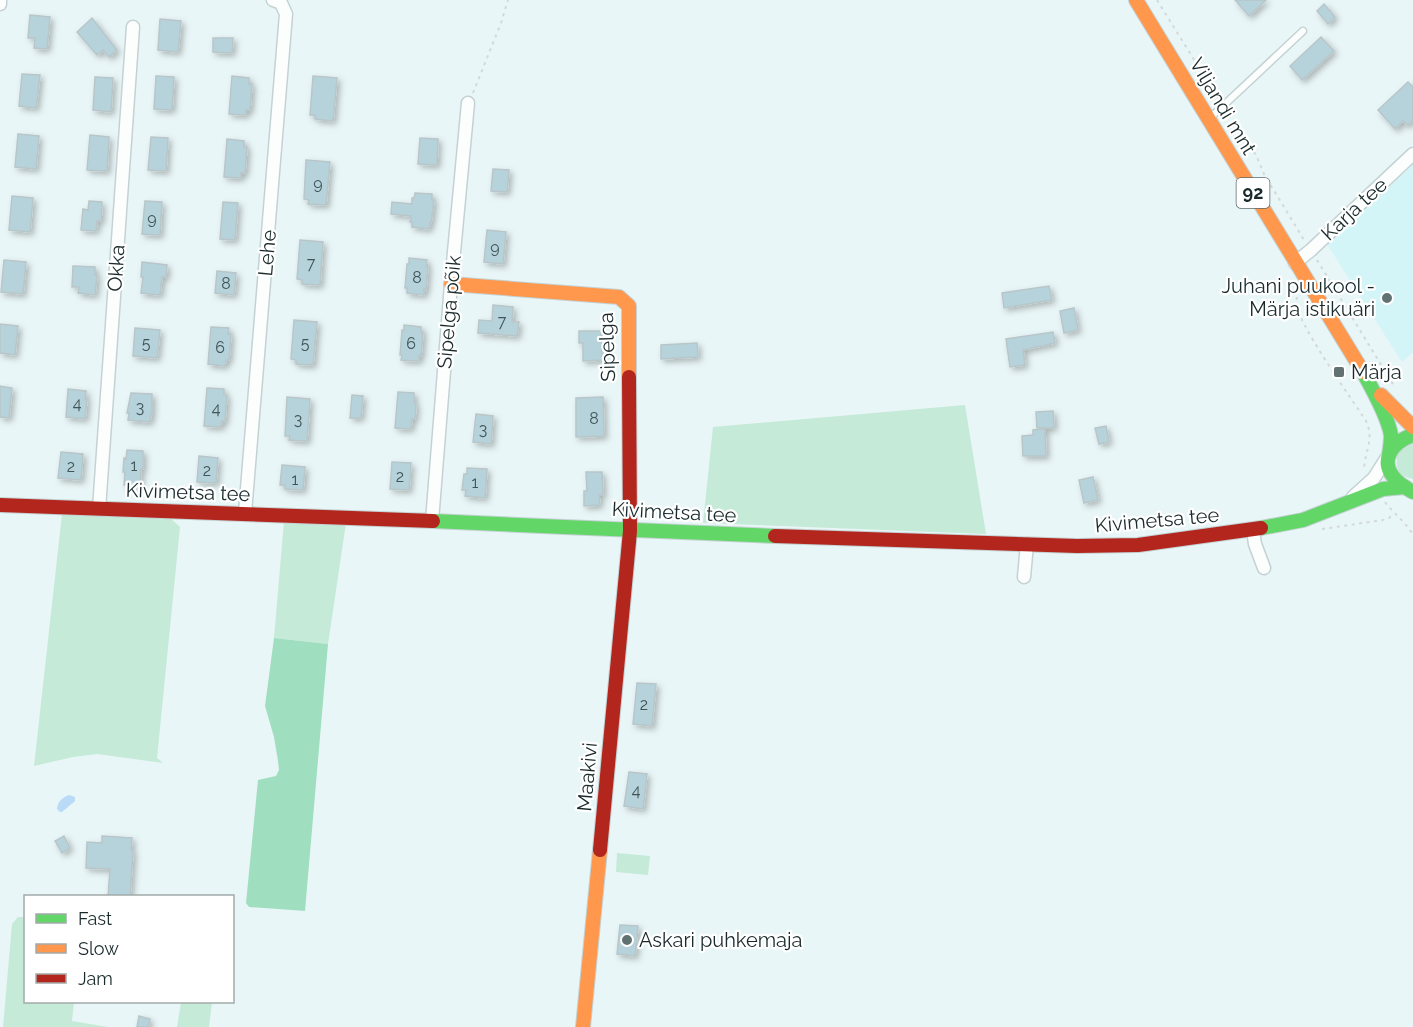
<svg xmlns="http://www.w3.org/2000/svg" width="1413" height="1027" font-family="Raleway,sans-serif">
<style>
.built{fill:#d3f5f8}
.green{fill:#c5ead7}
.forest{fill:#a0dec0}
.water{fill:#b9dbf8}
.building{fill:#b6d3dc;stroke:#b9c6c9;stroke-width:1.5;filter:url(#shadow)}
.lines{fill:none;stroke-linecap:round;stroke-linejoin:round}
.lane-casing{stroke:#c4d2d3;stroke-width:9}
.street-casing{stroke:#c4d2d3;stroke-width:15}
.fast-casing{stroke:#c4d2d3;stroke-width:16}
.slow-casing{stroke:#c4d2d3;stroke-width:16}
.jam-casing{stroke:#c4d2d3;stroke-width:16}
.path{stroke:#d4d8d8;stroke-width:2;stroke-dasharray:3 4.5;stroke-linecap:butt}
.lane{stroke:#fcfefe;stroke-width:6}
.street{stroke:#fcfefe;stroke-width:12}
.fast{stroke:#63d668;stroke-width:14}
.slow{stroke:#ff974d;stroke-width:14}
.jam{stroke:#b3261e;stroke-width:14}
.poi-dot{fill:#627172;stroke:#fff;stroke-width:2}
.labels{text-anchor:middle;stroke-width:4.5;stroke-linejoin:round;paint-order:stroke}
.number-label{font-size:16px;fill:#415457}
.shield{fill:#fff;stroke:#5f6a6b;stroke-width:1.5}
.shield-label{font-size:18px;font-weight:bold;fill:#1a2a2b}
.street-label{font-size:20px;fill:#1a2a2b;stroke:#fff}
.poi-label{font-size:20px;fill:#1a2a2b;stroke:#fff;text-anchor:start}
</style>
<defs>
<filter id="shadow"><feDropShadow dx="3" dy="3" stdDeviation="3" flood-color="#0004"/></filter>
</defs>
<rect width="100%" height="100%" fill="#e9f6f7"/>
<polygon class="built" points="1413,165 1413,352 1402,362 1327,244"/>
<g class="green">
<polygon points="965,405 986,534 703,523 713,427"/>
<path d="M1413,443V479C1396,476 1395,466 1398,451Z"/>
<polygon points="62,514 168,516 180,527 157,758 163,763 97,754 73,757 34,766"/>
<polygon points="284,521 346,523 328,644 274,638"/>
<polygon points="617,853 650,856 648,875 616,872"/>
<polygon points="18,917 25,917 26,1002 74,1002 72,1021 108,1027 3,1027 12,924"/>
<polygon points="181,1002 212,1002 209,1027 177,1027"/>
</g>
<polygon class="forest" points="274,638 328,644 305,911 249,907 246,903 258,780 276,776 279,770 278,761 274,737 265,706"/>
<path class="water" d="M69,795L75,797V801L62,812H60L57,809C57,802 63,797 69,795Z"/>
<g class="building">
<polygon points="1235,0 1266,0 1249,16"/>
<polygon points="1324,4 1335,17 1328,24 1317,11"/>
<polygon points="30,15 50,17 47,49 34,48 35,38 28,38"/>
<polygon points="92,18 117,50 109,57 103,50 97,55 77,32"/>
<polygon points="160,19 181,21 178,52 158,50"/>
<polygon points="1321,37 1334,51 1302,80 1290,66"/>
<polygon points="213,38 233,38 232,53 213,52"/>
<polygon points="22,74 40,75 36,108 19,106"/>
<polygon points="156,76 174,77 172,110 154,109"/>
<polygon points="232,76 249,78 249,84 252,84 250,110 246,110 246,115 229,114"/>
<polygon points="313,76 337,78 333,121 315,119 315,115 310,115"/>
<polygon points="95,77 113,78 111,112 93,110"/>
<polygon points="1408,82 1413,87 1413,120 1408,125 1403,121 1395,129 1378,110"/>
<polygon points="18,134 39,136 36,169 15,167"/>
<polygon points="90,135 109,137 107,171 87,170"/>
<polygon points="151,137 168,138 166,171 148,170"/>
<polygon points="420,138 438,139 437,165 418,164"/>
<polygon points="227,139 244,141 244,147 247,147 245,173 241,173 241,178 224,177"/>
<polygon points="306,160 330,162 326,205 308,204 309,200 304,199"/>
<polygon points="493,169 509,170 507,192 491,191"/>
<polygon points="415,193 432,194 432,200 434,200 431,223 430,223 429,229 412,227 412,222 410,222 411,216 391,214 392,202 412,204 412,198 414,198"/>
<polygon points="12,196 33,198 30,232 9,230"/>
<polygon points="89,201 102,202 101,221 97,221 96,231 81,230 83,209 88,210"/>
<polygon points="145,201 162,202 160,235 142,234"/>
<polygon points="223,202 238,203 235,240 220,239"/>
<polygon points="487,230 506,232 503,264 484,262"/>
<polygon points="300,240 323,242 320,285 302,284 302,280 297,279"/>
<polygon points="409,258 427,260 426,266 428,266 426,290 424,289 424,295 407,293 407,288 405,288 407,264 409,264"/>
<polygon points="4,260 26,262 23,294 1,292"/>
<polygon points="142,262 167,265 166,277 162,277 160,295 141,293 143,277 141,277"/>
<polygon points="73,266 95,267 95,275 97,275 95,295 78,293 79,287 72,287"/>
<polygon points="217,271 236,273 234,295 215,293"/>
<polygon points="1049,286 1052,300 1004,308 1002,293"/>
<polygon points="493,305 513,307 512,322 519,322 517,336 478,333 479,320 492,321"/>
<polygon points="1074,308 1078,330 1064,333 1060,311"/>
<polygon points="294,320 317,322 313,365 296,364 296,360 291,359"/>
<polygon points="0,324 18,326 15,355 0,353"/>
<polygon points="404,325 421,327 421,332 423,332 421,356 419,356 419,361 401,360 402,355 400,355 402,330 404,330"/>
<polygon points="211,327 229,328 228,334 231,334 229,360 226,360 225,366 208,364"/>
<polygon points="135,328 160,330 157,358 133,356"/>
<polygon points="579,331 601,331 602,360 583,361 583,343 579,343"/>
<polygon points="1053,332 1055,343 1023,350 1025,365 1010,367 1006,339"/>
<polygon points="697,343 698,357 661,359 661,345"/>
<polygon points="0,386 12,388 9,418 0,417"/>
<polygon points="207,388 224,389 224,395 227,396 225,421 222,421 221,427 204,426"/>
<polygon points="68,389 86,391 85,399 87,399 85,419 66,417"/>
<polygon points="398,392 414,393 414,403 416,404 415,419 412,419 411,429 395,428"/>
<polygon points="131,393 152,394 152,414 151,414 150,422 128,420 129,413 127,413"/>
<polygon points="352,395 363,396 361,418 350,418"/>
<polygon points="287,397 310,399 307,441 289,440 290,436 285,436"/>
<polygon points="603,397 604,436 576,437 576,398"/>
<polygon points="1053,411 1054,428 1037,428 1036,412"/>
<polygon points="476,414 493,416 491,444 473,442"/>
<polygon points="1106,426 1109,442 1099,444 1095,428"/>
<polygon points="1045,429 1046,456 1023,456 1022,436 1033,435 1033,430"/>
<polygon points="127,450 143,451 143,469 141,469 140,486 124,485 125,472 123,472 124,458 126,459"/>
<polygon points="61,452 83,454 81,480 58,478"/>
<polygon points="199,456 218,458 216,483 197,482"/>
<polygon points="392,462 411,463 409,490 390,489"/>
<polygon points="282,465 305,467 303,490 285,489 285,485 280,485"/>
<polygon points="467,468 487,469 485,498 465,496 466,490 462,490 464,474 467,474"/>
<polygon points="586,472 602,472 603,495 599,495 600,505 584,506 584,491 587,491"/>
<polygon points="1093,477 1098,500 1084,503 1079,480"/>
<polygon points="637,683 656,684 652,726 633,724"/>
<polygon points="629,772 647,774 643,809 624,806"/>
<polygon points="64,836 70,848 62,853 55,841"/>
<polygon points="102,836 132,838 131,850 133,851 130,897 108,897 110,869 86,868 87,842 102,843"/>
<polygon points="620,925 638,926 635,956 617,954"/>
<polygon points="139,1016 150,1019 148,1027 137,1027"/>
</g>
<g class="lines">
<defs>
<polyline id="lane" points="1209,119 1303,31"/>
<g id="street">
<polyline points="0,4 0,0"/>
<polyline points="1295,263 1311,250 1413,154"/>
<polyline points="1353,497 1374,478 1388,456"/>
<polyline points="99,509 133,27"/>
<polyline points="245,513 286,14 281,3 273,0"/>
<polyline points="432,521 451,284 468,103"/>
<polyline points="1253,530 1255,544 1264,568"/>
<polyline points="1024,577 1027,544"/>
</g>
<g id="fast">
<path d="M1363,372C1372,388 1388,417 1391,435C1391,442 1390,449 1389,455"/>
<path d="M1413,435C1392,442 1377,462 1397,481C1402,486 1408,489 1413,492"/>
<path d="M433,521C547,526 661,532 775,536"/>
<polyline points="1261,528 1303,520 1383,489 1405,487"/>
</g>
<g id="slow">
<polyline points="1136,0 1363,372"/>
<polyline points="451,284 619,297 629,306 629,377"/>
<polyline points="1381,395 1413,427"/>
<polyline points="583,1027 600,850"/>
</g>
<g id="jam">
<polyline points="0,505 433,521"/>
<polyline points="775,536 1077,546 1138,545 1261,528"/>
<polyline points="600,850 630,531 629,377"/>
</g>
</defs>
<use href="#lane" class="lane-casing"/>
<use href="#street" class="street-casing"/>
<use href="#fast" class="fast-casing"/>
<use href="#slow" class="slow-casing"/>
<use href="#jam" class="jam-casing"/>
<g class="path">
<polyline points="1157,0 1219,100"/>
<polyline points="473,93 501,23 508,0"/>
<polyline points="1228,115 1239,132 1256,155 1264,174 1304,240"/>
<polyline points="1317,260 1394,386"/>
<path d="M1297,297C1297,299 1296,300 1296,301C1294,319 1354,402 1366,421C1375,440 1364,452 1364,471"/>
<path d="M1385,502C1394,514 1406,522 1413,535"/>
<polyline points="1322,529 1383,520 1389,518 1394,513"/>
</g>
<use href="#lane" class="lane"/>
<use href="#street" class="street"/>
<use href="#fast" class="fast"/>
<use href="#slow" class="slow"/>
<use href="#jam" class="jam"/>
</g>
<g class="poi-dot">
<circle cx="1387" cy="298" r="6"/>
<rect x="1333" y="366" width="12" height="12" rx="3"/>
<circle cx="627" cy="940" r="6"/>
</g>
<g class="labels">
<g class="number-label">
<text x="318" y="189">9</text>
<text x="152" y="224">9</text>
<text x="495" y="253">9</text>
<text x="311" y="269">7</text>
<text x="417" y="283">8</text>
<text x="226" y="289">8</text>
<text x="502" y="327">7</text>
<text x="146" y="349">5</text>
<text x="305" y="349">5</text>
<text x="411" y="349">6</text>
<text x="220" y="353">6</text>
<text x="77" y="409">4</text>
<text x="140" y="413">3</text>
<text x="216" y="414">4</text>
<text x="594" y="424">8</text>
<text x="298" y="425">3</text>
<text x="483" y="435">3</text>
<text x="134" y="471">1</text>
<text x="71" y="472">2</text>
<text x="207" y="476">2</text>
<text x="400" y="482">2</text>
<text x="295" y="485">1</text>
<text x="475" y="488">1</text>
<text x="644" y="710">2</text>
<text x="636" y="796">4</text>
</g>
<rect class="shield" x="1236.5" y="178" width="33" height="30" rx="4.5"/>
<g class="shield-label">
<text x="1253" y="199">92</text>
</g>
<g class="street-label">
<text transform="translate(1223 106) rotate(59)" y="7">Viljandi mnt</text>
<text transform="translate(1354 209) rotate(-43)" y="7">Karja tee</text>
<text transform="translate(267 253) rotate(-85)" y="7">Lehe</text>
<text transform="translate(116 268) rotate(-86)" y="7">Okka</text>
<text transform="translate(449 312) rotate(-85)" y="7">Sipelga põik</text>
<text transform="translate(607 347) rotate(-92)" y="7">Sipelga</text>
<text transform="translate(188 492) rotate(2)" y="7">Kivimetsa tee</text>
<text transform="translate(674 512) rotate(3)" y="7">Kivimetsa tee</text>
<text transform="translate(1157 520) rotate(-5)" y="7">Kivimetsa tee</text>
<text transform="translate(587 777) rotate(-85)" y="7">Maakivi</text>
</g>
<g class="poi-label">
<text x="1375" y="293" text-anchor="end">Juhani puukool -<tspan x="1375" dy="23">Märja istikuäri</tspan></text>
<text x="1351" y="379">Märja</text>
<text x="639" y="947">Askari puhkemaja</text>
</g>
</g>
<rect x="24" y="895" width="210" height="108" fill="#ffffff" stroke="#a3aaaa" stroke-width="1.5"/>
<rect x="36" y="914" width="30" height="9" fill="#63d668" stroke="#a3aaaa" stroke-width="1.5"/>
<text x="78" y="925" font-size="18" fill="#1a2a2b">Fast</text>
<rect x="36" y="944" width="30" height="9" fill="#ff974d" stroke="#a3aaaa" stroke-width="1.5"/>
<text x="78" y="955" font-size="18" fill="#1a2a2b">Slow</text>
<rect x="36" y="974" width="30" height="9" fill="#b3261e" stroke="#a3aaaa" stroke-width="1.5"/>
<text x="78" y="985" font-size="18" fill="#1a2a2b">Jam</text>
</svg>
